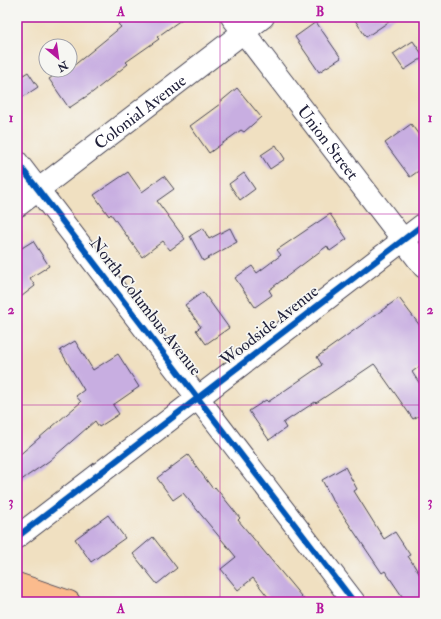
<svg xmlns="http://www.w3.org/2000/svg" width="441" height="619" font-family="'IM FELL Double Pica',serif">
<style>
.building{fill:#c8aee1}
.lines{fill:none;stroke-linecap:round;stroke-linejoin:round}
.minor-casing{stroke:#413e4f;stroke-width:24}
.major-casing{stroke:#413e4f;stroke-width:24}
.minor{stroke:#fff;stroke-width:22}
.major{stroke:#fbbb8d;stroke-width:22}
.cycleway-casing{stroke:#f6f6f2;stroke-width:8}
.cycleway{stroke:#0057b8;stroke-width:6}
.grid{fill:none;stroke:#b5179e;stroke-width:1;stroke-opacity:0.55}
.labels{text-anchor:middle;stroke-width:3.5;stroke-linejoin:round;paint-order:stroke}
.street-label{font-size:17px;fill:#22223b;stroke:#f6f6f2}
.neatline{fill:none;stroke:#b5179e;stroke-width:1.5}
.grid-label{font-size:13px;text-anchor:middle;font-weight:bold;fill:#b5179e}
</style>
<rect width="100%" height="100%" fill="#f6f6f2"/>
<filter id="ink" filterUnits="userSpaceOnUse"><feTurbulence type="fractalNoise" baseFrequency=".025" numOctaves="2"/><feDisplacementMap in="SourceGraphic" scale="8" xChannelSelector="R" yChannelSelector="G"/><feConvolveMatrix kernelMatrix="1 2 1 2 8 2 1 2 1" color-interpolation-filters="sRGB"/></filter>
<filter id="wash" filterUnits="userSpaceOnUse"><feTurbulence type="fractalNoise" baseFrequency=".012" numOctaves="4" result="noise"/><feDisplacementMap in="SourceGraphic" scale="16" xChannelSelector="R" yChannelSelector="G"/><feGaussianBlur stdDeviation="0.9" result="paint"/><feColorMatrix in="noise" values="0 0 0 0 0 0 0 0 0 0 0 0 0 0 0 0 0 1.4 0 .05"/><feComposite in="paint" operator="in"/></filter>
<g filter="url(#wash)">
<rect width="100%" height="100%" fill="#f0e0c1"/>
<g id="blocks">
<g class="building">
<polygon points="128,17 185,17 157,37 159,39 126,62 128,64 93,92 69,108 49,79 62,70 70,70 70,65 72,67 121,27 118,24"/>
<polygon points="353,17 396,17 366,37"/>
<polygon points="316,22 341,58 319,72 295,37"/>
<polygon points="413,41 424,57 404,70 393,54"/>
<polygon points="28,72 38,87 23,97 17,89 17,79"/>
<polygon points="237,88 261,117 244,132 241,130 209,153 190,126 220,104 219,103"/>
<polygon points="411,124 424,142 424,167 410,177 385,143"/>
<polygon points="276,145 285,159 270,169 261,155"/>
<polygon points="128,172 142,192 164,176 174,189 157,201 185,239 170,250 163,241 142,257 111,214 109,216 94,195"/>
<polygon points="244,173 255,189 240,200 229,184"/>
<polygon points="330,214 347,239 330,251 327,246 269,290 272,295 255,307 235,278 252,266 257,273 281,255 277,250"/>
<polygon points="203,228 209,239 230,228 237,242 203,261 190,236"/>
<polygon points="33,241 49,266 30,278 35,286 17,300 17,251"/>
<polygon points="203,292 229,328 206,344 196,330 201,327 185,305"/>
<polygon points="399,298 424,331 424,363 412,372 424,390 424,413 413,419 375,365 374,364 316,403 315,402 283,423 286,428 269,440 249,411 266,400 268,402 322,365 317,357"/>
<polygon points="75,341 93,370 118,354 139,387 113,405 119,414 99,427 95,421 49,461 17,483 17,457 81,402 76,396 84,390 60,350"/>
<polygon points="188,455 213,489 215,487 240,518 238,520 306,602 272,602 253,578 238,590 221,569 236,557 183,493 173,500 157,478"/>
<polygon points="345,467 357,489 354,491 384,539 395,532 410,555 408,556 424,581 424,597 417,602 406,602 385,571 382,573 332,499 322,480"/>
<polygon points="108,515 125,538 91,562 75,539"/>
<polygon points="153,537 177,568 157,584 133,554"/>
</g>
</g>
</g>
<g filter="url(#ink)">
<use href="#blocks" fill-opacity="0" stroke="#413e4f" stroke-width="1"/>
<g class="lines">
<defs>
<g id="minor">
<path id="s1" d="M232,17L424,267"/>
<polyline points="17,162 354,602"/>
<path id="s2" d="M17,206L263,17"/>
<polyline points="17,537 424,224"/>
</g>
<polyline id="major" points="17,584 69,602"/>
</defs>
<use href="#minor" class="minor-casing"/>
<use href="#major" class="major-casing"/>
<use href="#minor" class="minor"/>
<use href="#major" class="major"/>
<defs>
<g id="cycleway">
<polyline points="17,162 354,602"/>
<polyline points="17,537 424,224"/>
</g>
</defs>
<use href="#cycleway" class="cycleway-casing"/>
<use href="#cycleway" class="cycleway"/>
</g>
</g>
<path class="grid" d="M220,17V602M17,214H424M17,405H424"/>
<g class="labels">
<g class="street-label">
<text dy="6" stroke="none"><textPath href="#s2" startOffset="155">Colonial Avenue</textPath></text>
<text dy="6" stroke="none"><textPath href="#s1" startOffset="158">Union Street</textPath></text>
<text transform="translate(146 306) rotate(52)" y="6">North Columbus Avenue</text>
<text transform="translate(269 325) rotate(-38)" y="6">Woodside Avenue</text>
</g>
</g>
<rect width="441" height="619" fill="none" stroke="#f6f6f2" stroke-width="44"/>
<g transform="translate(58 58) rotate(151)"><circle r="19" fill="#f6f6f2" stroke="#a1a1a9"/>
<path d="M0-3L7 15L0 10L-7 15Z" fill="#b5179e"/>
<text y="-6" font-size="11" font-weight="bold" text-anchor="middle" fill="#22223b">N</text>
</g>
<rect x="22" y="22" width="397" height="575" class="neatline"/>
<g class="grid-label">
<text x="121" y="16">A</text>
<text x="320" y="16">B</text>
<text x="11" y="122">1</text>
<text x="430" y="122">1</text>
<text x="11" y="314">2</text>
<text x="430" y="314">2</text>
<text x="11" y="506">3</text>
<text x="430" y="506">3</text>
<text x="121" y="613">A</text>
<text x="320" y="613">B</text>
</g>
</svg>
